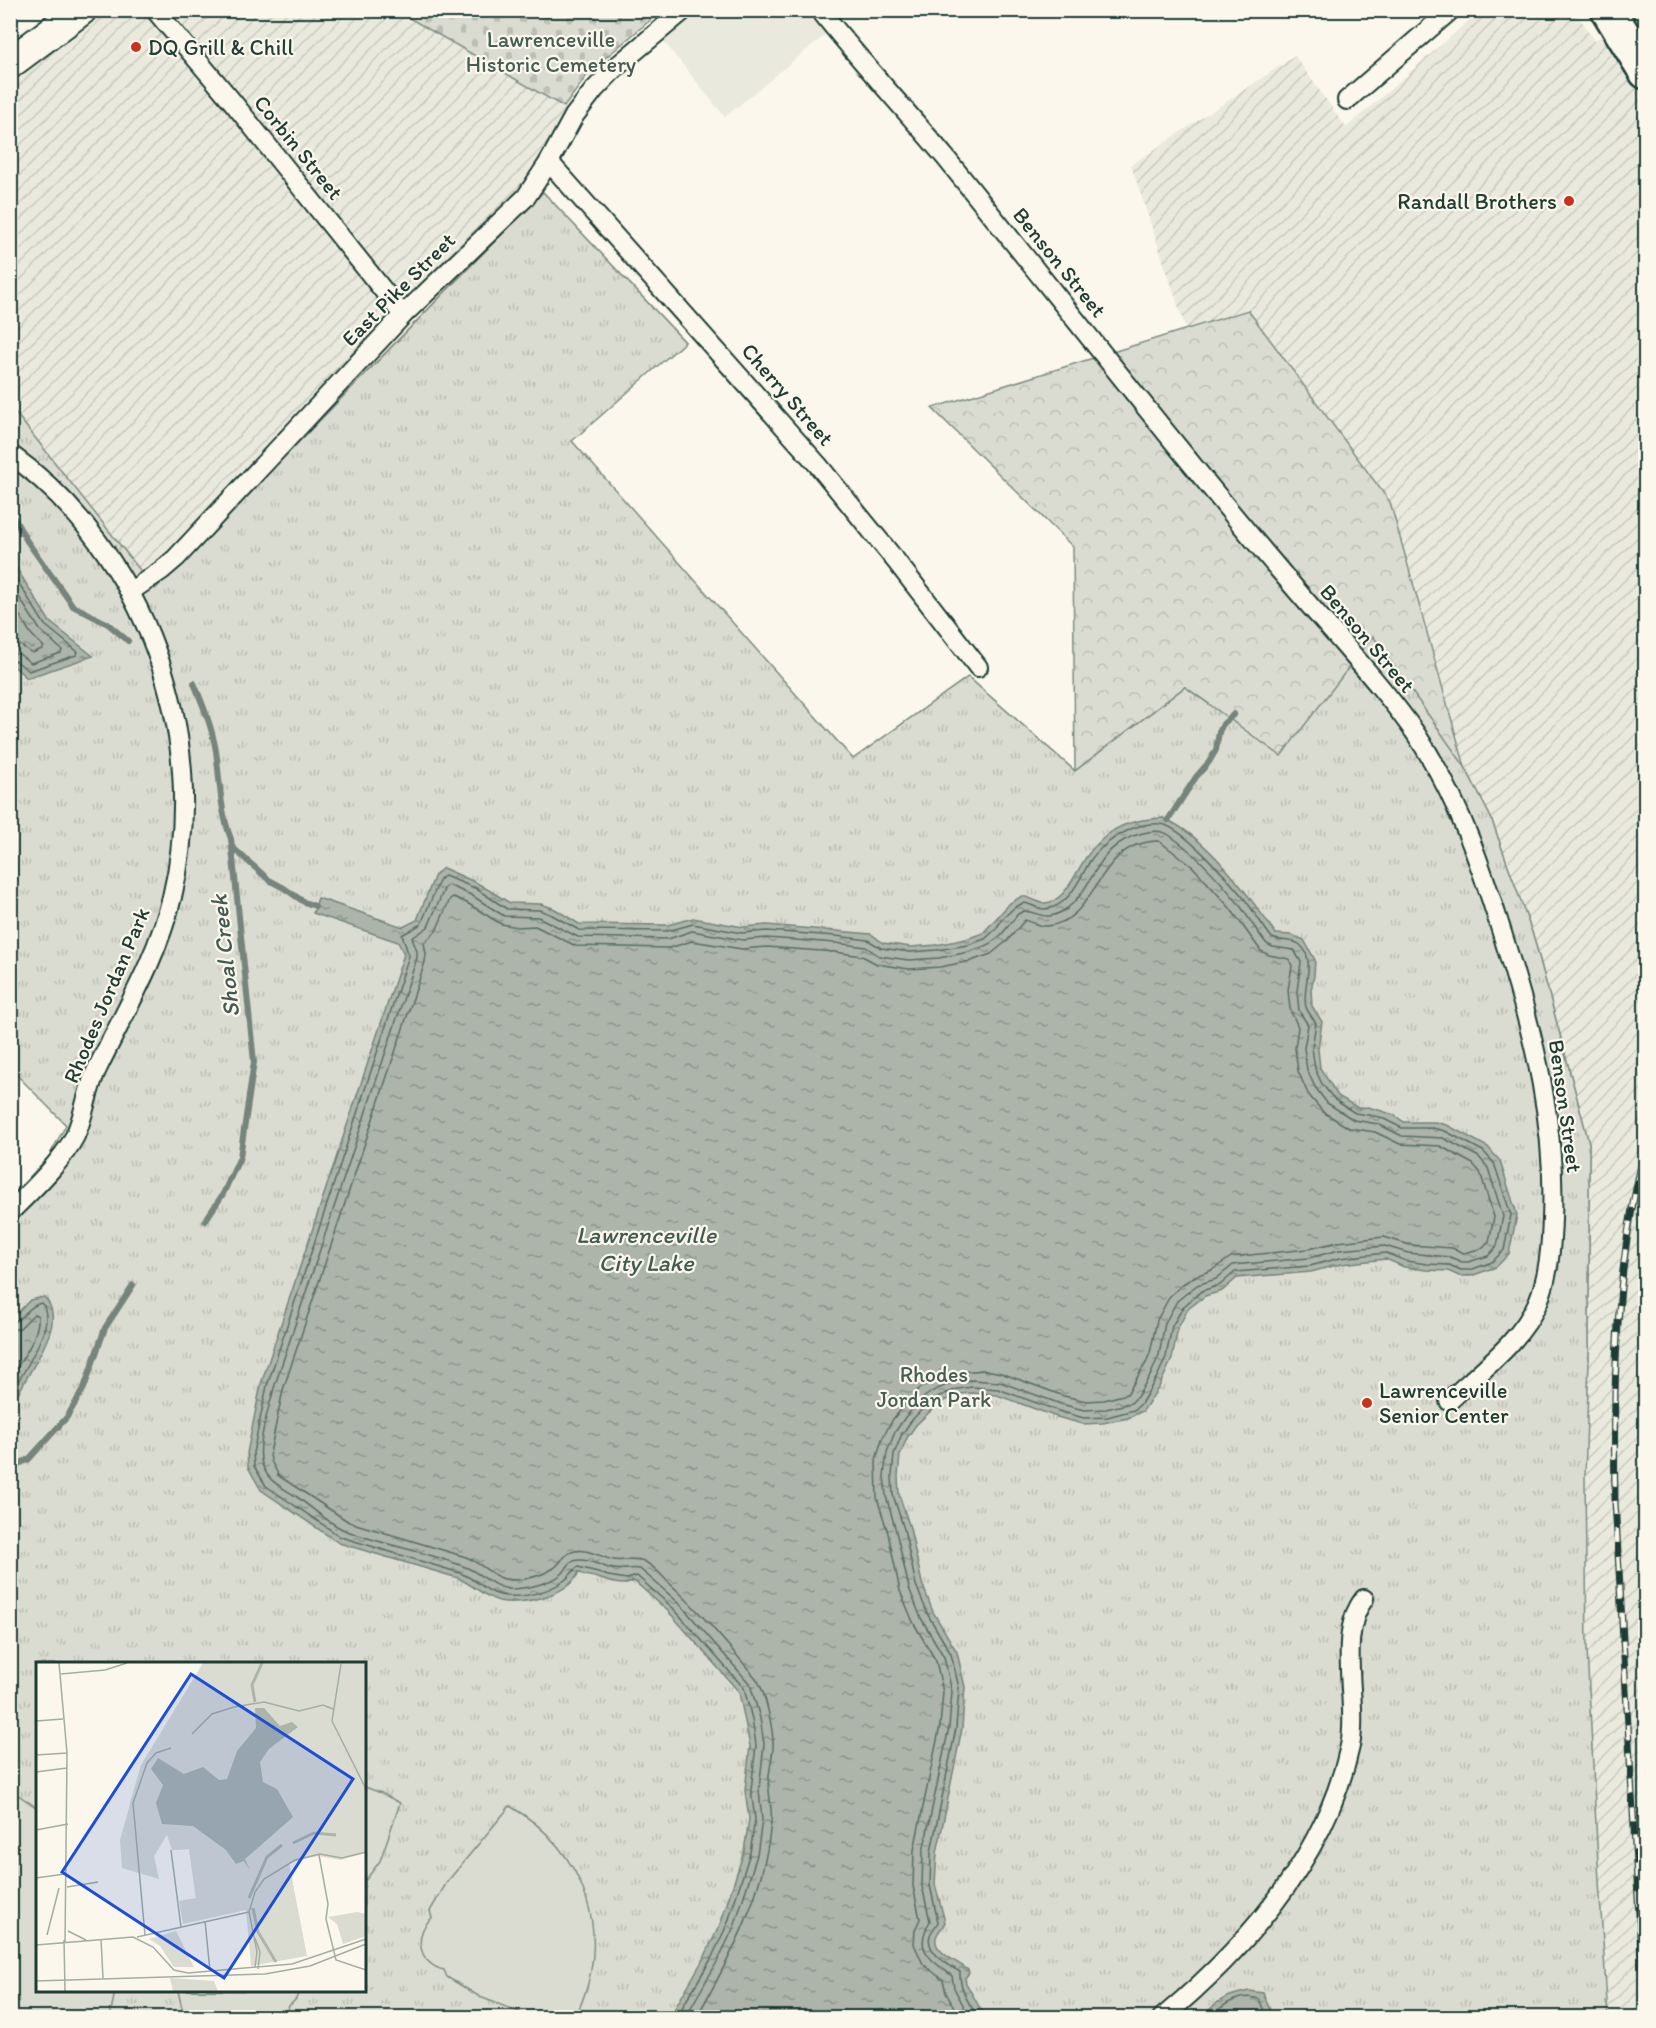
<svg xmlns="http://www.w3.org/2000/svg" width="1656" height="2028" font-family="Itim,sans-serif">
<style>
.built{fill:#eae9de}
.industrial{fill:url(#industrial-furrows)}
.forest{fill:url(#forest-crowns);stroke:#7d8c82;stroke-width:1.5}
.cemetery{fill:url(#cemetery-stones);stroke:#7d8c82;stroke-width:1.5}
.park{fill:url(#park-tufts);stroke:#7d8c82;stroke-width:1.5;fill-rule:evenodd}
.pitch{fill:#dbdcd1;stroke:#7d8c82;stroke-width:1.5}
.water{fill:url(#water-ripples);stroke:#74847b;stroke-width:1.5}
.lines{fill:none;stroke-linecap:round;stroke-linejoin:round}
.shore{stroke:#586d63;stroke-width:1.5}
.stream{stroke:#74847b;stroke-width:6}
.street-casing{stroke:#1f3d34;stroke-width:22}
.primary-casing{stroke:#1f3d34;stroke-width:34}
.highway-casing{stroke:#1f3d34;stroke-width:38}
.street{stroke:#fbf7ec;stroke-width:18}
.primary{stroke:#fbf7ec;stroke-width:30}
.highway{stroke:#fbf7ec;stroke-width:33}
.rail-casing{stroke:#1f3d34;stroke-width:7}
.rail{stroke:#fbf7ec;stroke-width:4.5;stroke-dasharray:14;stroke-linecap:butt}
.poi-dot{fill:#c8321e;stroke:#fbf7ec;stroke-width:2}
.labels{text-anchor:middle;stroke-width:4.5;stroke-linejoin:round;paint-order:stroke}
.park-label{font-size:22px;fill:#455d53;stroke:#fbf7ec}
.poi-label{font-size:22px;fill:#1f3d34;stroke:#fbf7ec;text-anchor:start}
.street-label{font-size:22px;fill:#1f3d34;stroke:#fbf7ec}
.water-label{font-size:24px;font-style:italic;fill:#425b52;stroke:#fbf7ec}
.inset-river{fill:none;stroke:#adb4aa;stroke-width:3}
.inset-road{fill:none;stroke:#a3ada2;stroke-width:1.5}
.view{fill:#1d4ed8;fill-opacity:0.15;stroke:#1d4ed8;stroke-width:3}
.inset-edge{fill:none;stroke:#1f3d34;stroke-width:3}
</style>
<defs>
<pattern id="industrial-furrows" width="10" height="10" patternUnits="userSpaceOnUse" patternTransform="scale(1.5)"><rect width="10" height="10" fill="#eae9de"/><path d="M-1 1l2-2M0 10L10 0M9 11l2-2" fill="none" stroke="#c8c9bf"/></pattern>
<pattern id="forest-crowns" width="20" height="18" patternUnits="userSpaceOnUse" patternTransform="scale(1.5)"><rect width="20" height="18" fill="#dbdcd1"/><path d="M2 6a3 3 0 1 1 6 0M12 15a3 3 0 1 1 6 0" fill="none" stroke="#bcbeb4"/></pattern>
<pattern id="cemetery-stones" width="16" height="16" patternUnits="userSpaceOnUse" patternTransform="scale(1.5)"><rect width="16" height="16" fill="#dbdcd1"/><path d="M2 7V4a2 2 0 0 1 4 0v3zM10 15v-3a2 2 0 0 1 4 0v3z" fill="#bcbeb4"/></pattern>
<pattern id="park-tufts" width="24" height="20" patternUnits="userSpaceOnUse" patternTransform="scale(1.5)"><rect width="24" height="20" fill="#dbdcd1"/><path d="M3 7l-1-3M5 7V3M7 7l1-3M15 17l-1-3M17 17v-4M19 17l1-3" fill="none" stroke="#bcbeb4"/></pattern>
<pattern id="water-ripples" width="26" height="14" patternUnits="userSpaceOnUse" patternTransform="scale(1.5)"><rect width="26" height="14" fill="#adb4aa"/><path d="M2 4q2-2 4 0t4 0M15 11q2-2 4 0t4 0" fill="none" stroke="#8c948b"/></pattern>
</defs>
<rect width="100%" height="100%" fill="#fbf7ec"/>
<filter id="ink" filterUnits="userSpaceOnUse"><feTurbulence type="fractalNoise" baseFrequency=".0167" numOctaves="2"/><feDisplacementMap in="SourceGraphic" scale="12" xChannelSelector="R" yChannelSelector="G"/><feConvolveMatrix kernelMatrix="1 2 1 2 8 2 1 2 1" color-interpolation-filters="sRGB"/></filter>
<g filter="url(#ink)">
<polygon class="built" points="697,10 806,11 826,34 725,117 661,38"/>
<g class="industrial">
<polygon points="100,11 397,11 569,110 543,159 517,195 357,350 186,536 163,558 150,568 138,568 11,406 10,76"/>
<polygon points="1480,11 1575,11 1595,41 1631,11 1645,11 1645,2017 1608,2017 1599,1882 1587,1650 1585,1476 1589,1360 1589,1143 1534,938 1508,861 1185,326 1131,165 1295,56 1346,128"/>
</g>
<path class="forest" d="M543,192L685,342L570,440L853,759L968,677L1075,771L1073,547L932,408L1248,310L1390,502L1465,767L1491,818L1534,938L1589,1143V1360L1499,1308L1432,1299L1391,1287L1375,1277L1364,1278L1353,1292C1324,1299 1294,1291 1264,1290C1250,1290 1237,1292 1222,1291L1237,1278L1311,1272L1341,1264L1363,1261L1386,1259L1404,1267L1426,1270L1448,1271L1459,1276H1471L1496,1267L1509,1254L1517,1215L1500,1161L1487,1147L1447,1125L1434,1122H1404L1394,1115L1382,1111L1368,1107L1358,1108L1338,1096L1320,1068L1318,1049L1322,1022L1312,1006L1310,990L1314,976L1315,960L1304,940L1292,935L1276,934L1248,894L1208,850L1175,823L1163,818L1145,819L1209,704L1185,687L1075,771L1114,830C1104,838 1094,846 1087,856C1077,869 1065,904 1044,903C1039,903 1028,897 1022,896L1010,903L983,933L966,939L936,945L911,947L883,943L871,934L767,925L743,927L693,918L668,925L579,924L555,909L541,904L510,903L477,883L443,868L438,856L427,844L352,855L301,856L245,821L225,748L200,680L154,589Z"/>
<polygon class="cemetery" points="397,11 661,11 591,70 564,107"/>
<path class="park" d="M543,192L685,342L572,441L853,759L968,677L1075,771L1185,687L1281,756L1373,636L1465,767L1491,818L1534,938L1589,1143V1360L1585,1476L1587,1650L1599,1882L1608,2017H11V1197L49,1156L66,1125L11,1069L10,406L155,589ZM38,1664H364V1990H38Z"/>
<g class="pitch">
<polygon points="365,1787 381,1793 400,1803 380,1861 365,1881 365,1887"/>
<polygon points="14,1792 37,1808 38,1990 115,1991 110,2017 11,2017 10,1797"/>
<path d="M510,1806C586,1850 616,1938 575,2017H532L480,1997L447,1977L444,1970C419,1965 412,1934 432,1918L430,1911L447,1882Z"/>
<polygon points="178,1991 178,1990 299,1991 296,1999 288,2007 289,2011 286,2018 184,2017"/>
</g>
<g class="water">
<polygon points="10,558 50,622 93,656 27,678 11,664"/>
<path d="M1163,818C1207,836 1249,896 1276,934L1292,935L1304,940L1315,960L1314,976L1311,990L1312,1006L1322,1022L1318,1049L1320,1068L1338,1096L1358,1108L1368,1107L1382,1111L1394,1115L1404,1122H1434L1447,1125L1488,1147L1500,1161L1517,1215L1509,1254L1496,1267L1471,1276H1459L1448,1271L1426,1270L1404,1267L1386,1259L1341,1264L1311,1272L1237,1278L1222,1291L1205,1296L1188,1309L1178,1328L1172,1359L1159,1387L1143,1411L1128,1418L1103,1423L1083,1424L1057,1417L997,1395L972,1393L960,1394L939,1403L916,1425L907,1438L900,1455L898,1476L899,1494L910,1528L922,1583L933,1612L957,1652L965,1687L962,1728L937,1853L935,1884L945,1922C943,1928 939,1930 937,1935C929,1951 959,1962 968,1970L969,1973L965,1978L966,1983L981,2010L993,2017H670L705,1956L721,1922L744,1851L749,1819L745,1790L750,1746L739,1692L669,1612L634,1581C623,1588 609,1581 597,1578C590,1575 585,1577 579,1572C569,1595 522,1606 499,1601C484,1597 473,1585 458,1578L339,1543L261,1490L248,1467L247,1453L261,1384L404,954L398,942L313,913L318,898L403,927L417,920L435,875L443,868L477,883L510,903L541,904L555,909L579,924L668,925L693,918L743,927L767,925L871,934L883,943L911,947L936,945L966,939L983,933L1010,903L1022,896C1029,897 1038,903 1044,903C1065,904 1077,869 1087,856C1093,847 1104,837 1114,830C1129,821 1146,819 1163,818Z"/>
<path d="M44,1297C68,1320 34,1362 23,1385L19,1392L11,1398V1320L30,1300Z"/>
<path d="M1249,1991L1263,1993L1273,2017H1202C1219,1999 1225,1996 1249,1991Z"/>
</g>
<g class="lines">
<g class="shore">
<polyline points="10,569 45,625 78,652 76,655 29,671 16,661 10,660"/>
<polyline points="10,583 40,630 62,650 61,653 31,663 19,654 10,653"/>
<polyline points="10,600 31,634 44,647 42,649 32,653 20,645 10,644"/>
<path d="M10,1323C23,1321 27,1306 41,1303L44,1306C46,1312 47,1319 45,1326C43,1338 20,1383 10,1391"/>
<path d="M10,1331L20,1328L34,1314L38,1316C40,1337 20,1361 10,1379"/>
<path d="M676,2018L711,1959L727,1925L750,1853L755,1819L751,1790L756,1745L752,1719L744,1688L673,1608L637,1576L627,1579L608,1576L598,1572L578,1567C572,1570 571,1576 565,1580C546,1594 510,1603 488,1590C479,1584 471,1577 460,1573L341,1537L266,1486L254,1466L253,1453L267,1386L409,956L402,935L421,924L440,879L445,876L475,888L507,909L539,910L552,915L579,930L668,931L693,924L742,933L767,931L836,936L868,940L881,948L910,952L937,950L968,945L985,939L996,929L1002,919L1014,908L1023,903C1030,903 1037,909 1044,909C1068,909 1080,878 1090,861C1098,849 1112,838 1125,832C1136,826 1148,823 1161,824C1181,826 1229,880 1243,897C1253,910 1262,925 1272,938C1280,942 1292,939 1299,944C1318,959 1301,988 1306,1007C1308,1013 1313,1018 1316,1023L1312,1048L1315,1069L1322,1084L1335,1100L1355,1113L1380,1117L1402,1128H1433L1445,1131L1483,1151L1494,1163L1511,1215L1504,1250L1492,1262L1470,1270H1461L1449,1265L1427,1264L1406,1261L1386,1253L1340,1258L1310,1266L1235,1272L1220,1285L1202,1291L1184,1306L1172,1326L1166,1357L1157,1377L1141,1404L1134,1410L1107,1417L1084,1418L1059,1411L998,1389L972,1387L958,1389L937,1397L928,1403L911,1421L901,1436L894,1454L892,1476L893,1495L904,1529L916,1585L928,1615L951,1654L959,1688L956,1728L931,1852L930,1885L938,1922C936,1926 932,1930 930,1935C925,1952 948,1965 960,1972C959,1986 969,2009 982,2018"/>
<path d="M685,2018L717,1962L734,1927L757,1855L762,1820L759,1790L764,1744L760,1718L750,1684L679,1603L640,1569C629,1567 620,1572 609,1568C599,1565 584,1557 574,1561C567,1563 567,1570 562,1574C549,1584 525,1589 509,1589C492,1587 481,1573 465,1567C427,1551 385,1546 347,1531C328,1524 311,1506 294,1495C280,1486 268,1482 262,1464C256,1445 269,1408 274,1388L417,958V951L412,938L428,927L445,887L448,885L471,895L504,916L538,917L578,937L668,939L692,931L743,940L767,938L836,943L866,947L879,956L909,960L939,958L969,952L988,945L1001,935L1018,914L1024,911C1040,912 1044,922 1063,911C1097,890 1092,845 1143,833C1151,831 1162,830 1169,835C1195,853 1219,879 1238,903C1248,916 1256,931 1267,944L1273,947L1294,950L1301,962L1297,991L1299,1011L1308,1025L1304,1048L1307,1070L1315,1087L1327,1103L1354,1120L1378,1124L1402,1136L1443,1138L1479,1157L1488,1168L1503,1216L1497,1246L1488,1256L1468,1262H1462L1450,1257L1408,1253L1385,1246L1339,1250L1309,1258L1233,1265L1216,1279L1197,1285L1177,1301L1165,1323L1159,1355L1151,1374L1137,1397L1131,1403L1106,1409L1084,1410L1061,1404L1000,1382L972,1380L956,1381L933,1391L923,1398L906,1416L895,1432L887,1452L884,1476L886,1496L896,1531L909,1588L921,1618L944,1657L952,1692L949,1727L923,1852L922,1886L930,1921C913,1951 930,1958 952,1976L954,1988L970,2018"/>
<path d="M696,2018C731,1957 765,1892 771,1822C773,1807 767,1792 769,1776C770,1767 772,1758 773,1749C774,1732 766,1692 756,1678C727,1644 699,1610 666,1580C659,1573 651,1563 641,1560C632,1557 624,1562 614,1560C602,1558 588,1548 575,1551C564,1553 562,1562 554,1568C540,1577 512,1585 497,1576C486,1570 478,1562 466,1557L349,1522L279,1476L271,1461L270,1453L283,1390L425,962L426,954L424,943L436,931L450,899L453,897L467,903L501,924L518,927L535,926L576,946L669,948L692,941L742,949L767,947L835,952L862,956L877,964L909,969L940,967L971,961L991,954L1007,941L1025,920C1032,922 1039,927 1047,926C1101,920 1093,842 1159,841L1193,867L1230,908L1261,951L1269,955L1289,959L1292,966L1288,990L1290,1009L1298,1027L1295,1048L1298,1071L1308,1094L1323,1112L1349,1128L1375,1132L1400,1144L1440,1146L1473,1164L1480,1172L1494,1217L1489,1242L1483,1248L1464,1253L1452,1248L1410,1245L1384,1237L1338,1242L1308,1249L1231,1257L1212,1270L1196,1276L1183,1284L1170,1296L1157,1320L1150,1353L1146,1363L1127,1394L1104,1400L1086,1401L1064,1396L1001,1373L986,1370L958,1372L937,1379L919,1389L893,1419L882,1439L876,1460L877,1498L888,1533L900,1591L913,1622L936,1661L943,1692L940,1726L914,1850L913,1886L920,1919L915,1930L914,1944L923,1964L943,1980L946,1993L960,2018"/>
<path d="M1210,2018C1223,2004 1240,1993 1259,1999L1267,2018"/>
</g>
<g class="stream">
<polyline points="10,511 27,541 73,606 108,624 128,641"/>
<path d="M194,683C203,705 212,727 216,751C220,781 220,811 231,839L254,1062L240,1157L223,1194L205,1221"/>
<polyline points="1168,820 1196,777 1209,762 1216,750 1219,732 1223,724 1234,714"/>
<polyline points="232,847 269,880 284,888 304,902 315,906"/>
<polyline points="10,1468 29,1459 67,1417 84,1388 105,1328 133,1285"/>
</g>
<defs>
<g id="street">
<polyline points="155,10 231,100 403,315"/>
<path d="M820,10C860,61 904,108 945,157C1041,276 1136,397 1234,516C1264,552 1294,588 1326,624C1357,660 1389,695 1416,734C1460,800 1484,874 1507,949C1535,1039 1556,1124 1552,1219C1551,1246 1549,1276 1538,1302C1521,1342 1480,1371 1449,1401"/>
<polyline points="1347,100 1451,10"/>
<polyline points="549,162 818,465 896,561 978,667"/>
<path d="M10,454C145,551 211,736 172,897C157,959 125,1011 98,1067C87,1088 85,1114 75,1136C61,1163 32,1190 10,1212"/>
<polyline points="131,591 162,570 176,558 403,315 526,197 549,162 574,116 594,90 616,67 684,10"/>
<path d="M1162,2018C1247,1947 1326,1857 1350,1746C1359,1702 1336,1634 1364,1599"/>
</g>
<polyline id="primary" points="10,63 81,10"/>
<polyline id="highway" points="1608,10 1646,72"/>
</defs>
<use href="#street" class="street-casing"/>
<use href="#primary" class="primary-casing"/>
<use href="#highway" class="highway-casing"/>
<use href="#street" class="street"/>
<use href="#primary" class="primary"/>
<use href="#highway" class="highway"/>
<defs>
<path id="rail" d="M1645,2018L1615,1501C1613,1381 1615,1262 1646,1146"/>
</defs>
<use href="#rail" class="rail-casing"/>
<use href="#rail" class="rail"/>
</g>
</g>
<g class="poi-dot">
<circle cx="136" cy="47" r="6"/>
<circle cx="1569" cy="201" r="6"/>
<circle cx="1367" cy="1403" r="6"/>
</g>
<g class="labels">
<g class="park-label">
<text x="551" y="47">Lawrenceville<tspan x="551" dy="25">Historic Cemetery</tspan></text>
<text x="934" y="1382">Rhodes<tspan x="934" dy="25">Jordan Park</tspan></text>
</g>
<g class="poi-label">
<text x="148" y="55">DQ Grill &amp; Chill</text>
<text x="1557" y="209" text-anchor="end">Randall Brothers</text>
<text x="1379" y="1398">Lawrenceville<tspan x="1379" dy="25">Senior Center</tspan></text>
</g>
<g class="street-label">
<text transform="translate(299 147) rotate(51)" y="8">Corbin Street</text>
<text transform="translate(1060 262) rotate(51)" y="8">Benson Street</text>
<text transform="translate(398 289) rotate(-45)" y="8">East Pike Street</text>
<text transform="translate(788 394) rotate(49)" y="8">Cherry Street</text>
<text transform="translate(1368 638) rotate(50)" y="8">Benson Street</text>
<text transform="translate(106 995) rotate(-67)" y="8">Rhodes Jordan Park</text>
<text transform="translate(1566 1106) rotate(82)" y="8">Benson Street</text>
</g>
<g class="water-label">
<text transform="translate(225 956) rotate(-96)" y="8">Shoal Creek</text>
<text x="646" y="1243">Lawrenceville<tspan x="646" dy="28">City Lake</tspan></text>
</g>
</g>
<g transform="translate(36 1662)">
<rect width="330" height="330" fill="#fbf7ec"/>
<path d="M105,103L132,172L190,188L147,262L160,236L153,187L136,188L131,173L118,194L123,217L86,206L84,178ZM321,250L330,252V274L307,282L301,262L292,255Z" fill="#dbdcd1"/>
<path d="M140,269L158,305H138L124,284L113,277ZM134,316L178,319L182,329H137Z" fill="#dbdcd1"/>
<path d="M167,1H330V191L304,198L282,194L253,201L271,294L215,304L210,248L147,262L143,239L160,236L153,187L136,188L132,172L116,173L111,160L94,166V141L105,103Z" fill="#dbdcd1"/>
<path d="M280,71L292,74L300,84L280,93L271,74ZM262,81L271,98L253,106L252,91ZM311,107L322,129L301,139L299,122ZM326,139H330V172L312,167L301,154ZM257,255L263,291L245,294L239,258Z" fill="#dbdcd1"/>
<path d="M219,46H228L244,64L256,60L262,65L233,87L224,100L227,120L241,127L257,155L209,197L214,208L208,199L200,202L190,188L157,164L126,162L120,141L127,123L115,107L122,96L148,112L167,105L183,118L191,117L201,89L220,66Z" fill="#adb4aa"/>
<path class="inset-river" d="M219,40L216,23L226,1M257,181L278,171L300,173M213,236L231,195L246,183M217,246L222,270L240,300"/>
<path class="inset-road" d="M23,1L31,91L29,281M305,2L296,59L330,127M25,12L69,8L91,1M0,59L27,57M156,72L176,52L198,45L228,40L263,49L287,43L297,47M0,93L31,91M0,110L31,106M0,168L32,162M135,188L145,265M283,193L292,242L290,257L300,298L330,308M0,216L29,212M31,225L62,220M169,259L174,309M32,269L50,278M11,273L23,226M109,273L97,141L111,101L120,91L135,86M101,275L213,250M219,276L224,290L222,307M65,277L67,316M28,278L29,329M0,283L97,275L117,285L138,308L152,311L256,302L330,277M219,305L221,290L213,250L219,230L228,217L259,198L284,192L306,196L330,190M0,319L229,312L274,304L330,282"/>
<path class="view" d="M155,12L317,117L188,316L26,210Z"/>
<rect width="330" height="330" class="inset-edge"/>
</g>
<rect width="1656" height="2028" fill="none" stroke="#fbf7ec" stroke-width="36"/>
<rect x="18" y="18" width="1620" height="1992" fill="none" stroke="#1f3d34" stroke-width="2" filter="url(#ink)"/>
</svg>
